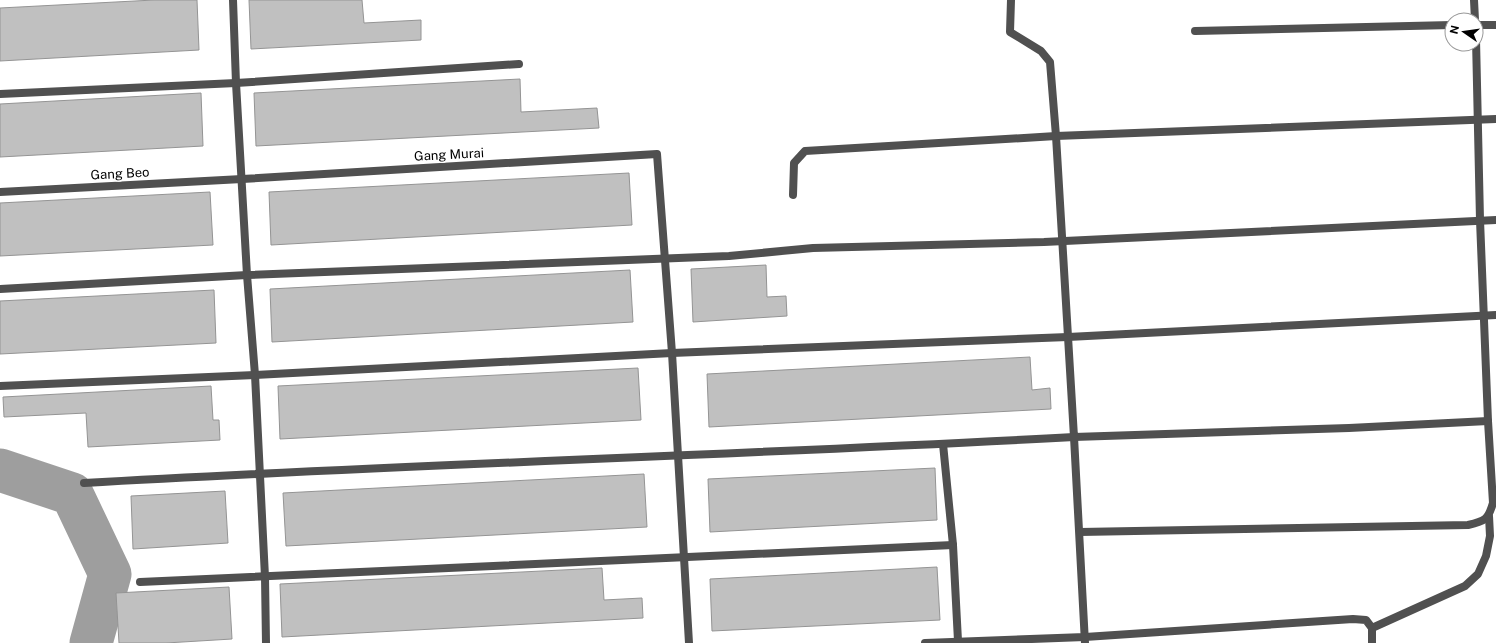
<svg xmlns="http://www.w3.org/2000/svg" width="1496" height="643" font-family="'Public Sans',sans-serif">
<style>
.lines{fill:none;stroke-linecap:round;stroke-linejoin:round}
.river{stroke:#9e9e9e;stroke-width:43}
.building{fill:#c0c0c0;stroke:#949494}
.minor{stroke:#505050;stroke-width:8}
.labels{text-anchor:middle;stroke-width:3;stroke-linejoin:round;paint-order:stroke}
.street-label{font-size:13px;fill:#000;stroke:#fff}
</style>
<rect width="100%" height="100%" fill="#fff"/>
<g class="lines">
<polyline class="river" points="0,470 72,494 110,574 91,643"/>
</g>
<g class="building">
<polygon points="154,0 197,0 199,50 0,61 0,8"/>
<polygon points="249,0 362,0 364,23 421,20 421,40 251,49"/>
<polygon points="520,79 521,112 597,108 599,128 256,146 254,93"/>
<polygon points="201,93 203,146 0,157 0,104"/>
<polygon points="629,173 632,225 271,245 269,192"/>
<polygon points="210,192 213,245 0,256 0,203"/>
<polygon points="766,265 767,297 786,296 787,316 693,322 691,269"/>
<polygon points="630,270 633,322 272,342 270,289"/>
<polygon points="214,290 216,343 0,354 0,301"/>
<polygon points="1030,357 1032,390 1050,388 1051,409 709,427 707,374"/>
<polygon points="638,368 641,420 280,439 278,386"/>
<polygon points="211,386 213,420 219,420 220,440 88,447 86,413 4,417 3,397"/>
<polygon points="935,468 937,520 710,532 708,479"/>
<polygon points="644,474 647,527 286,546 283,493"/>
<polygon points="225,491 228,543 133,549 131,496"/>
<polygon points="937,567 940,620 712,631 710,579"/>
<polygon points="602,568 604,600 642,598 643,618 282,637 280,584"/>
<polygon points="229,587 232,639 166,643 119,643 116,593"/>
</g>
<g class="lines">
<g class="minor">
<polyline points="233,0 236,83 247,275 255,375 265,577 266,643"/>
<polyline points="1011,0 1010,32 1041,51 1050,62 1056,136 1074,437 1349,428 1488,421"/>
<polyline points="1474,0 1475,20"/>
<polyline points="1476,25 1496,25"/>
<polyline points="1195,31 1452,25"/>
<polyline points="0,94 236,83 519,64"/>
<polyline points="0,192 242,179 657,154 672,353 689,643"/>
<polyline points="793,195 794,163 805,151 1056,136 1496,119"/>
<polyline points="0,289 247,275 729,256 813,248 1044,242 1496,220"/>
<polyline points="0,386 255,375 672,353 1068,337 1496,315"/>
<polyline points="943,444 953,545 958,641"/>
<path d="M84,483C414,464 744,455 1074,437L1085,643"/>
<path d="M1080,532L1468,525C1485,521 1488,520 1493,503L1488,421L1480,220L1476,39"/>
<polyline points="140,582 953,545"/>
<polyline points="1372,628 1465,586 1478,574 1486,556 1490,536 1489,516"/>
<polyline points="925,643 1085,637 1353,619 1366,620 1372,628 1372,643"/>
</g>
</g>
<g class="labels">
<g class="street-label">
<text transform="translate(449 154) rotate(-3)" y="5">Gang Murai</text>
<text transform="translate(120 173) rotate(-3)" y="5">Gang Beo</text>
</g>
</g>
<g transform="translate(1464 32) rotate(283)"><circle r="19" fill="#ffffff" stroke="#999999"/>
<path d="M0-3L7 15L0 10L-7 15Z" fill="#000000"/>
<text y="-6" font-size="11" font-weight="bold" text-anchor="middle" fill="#000000">N</text>
</g>
</svg>
